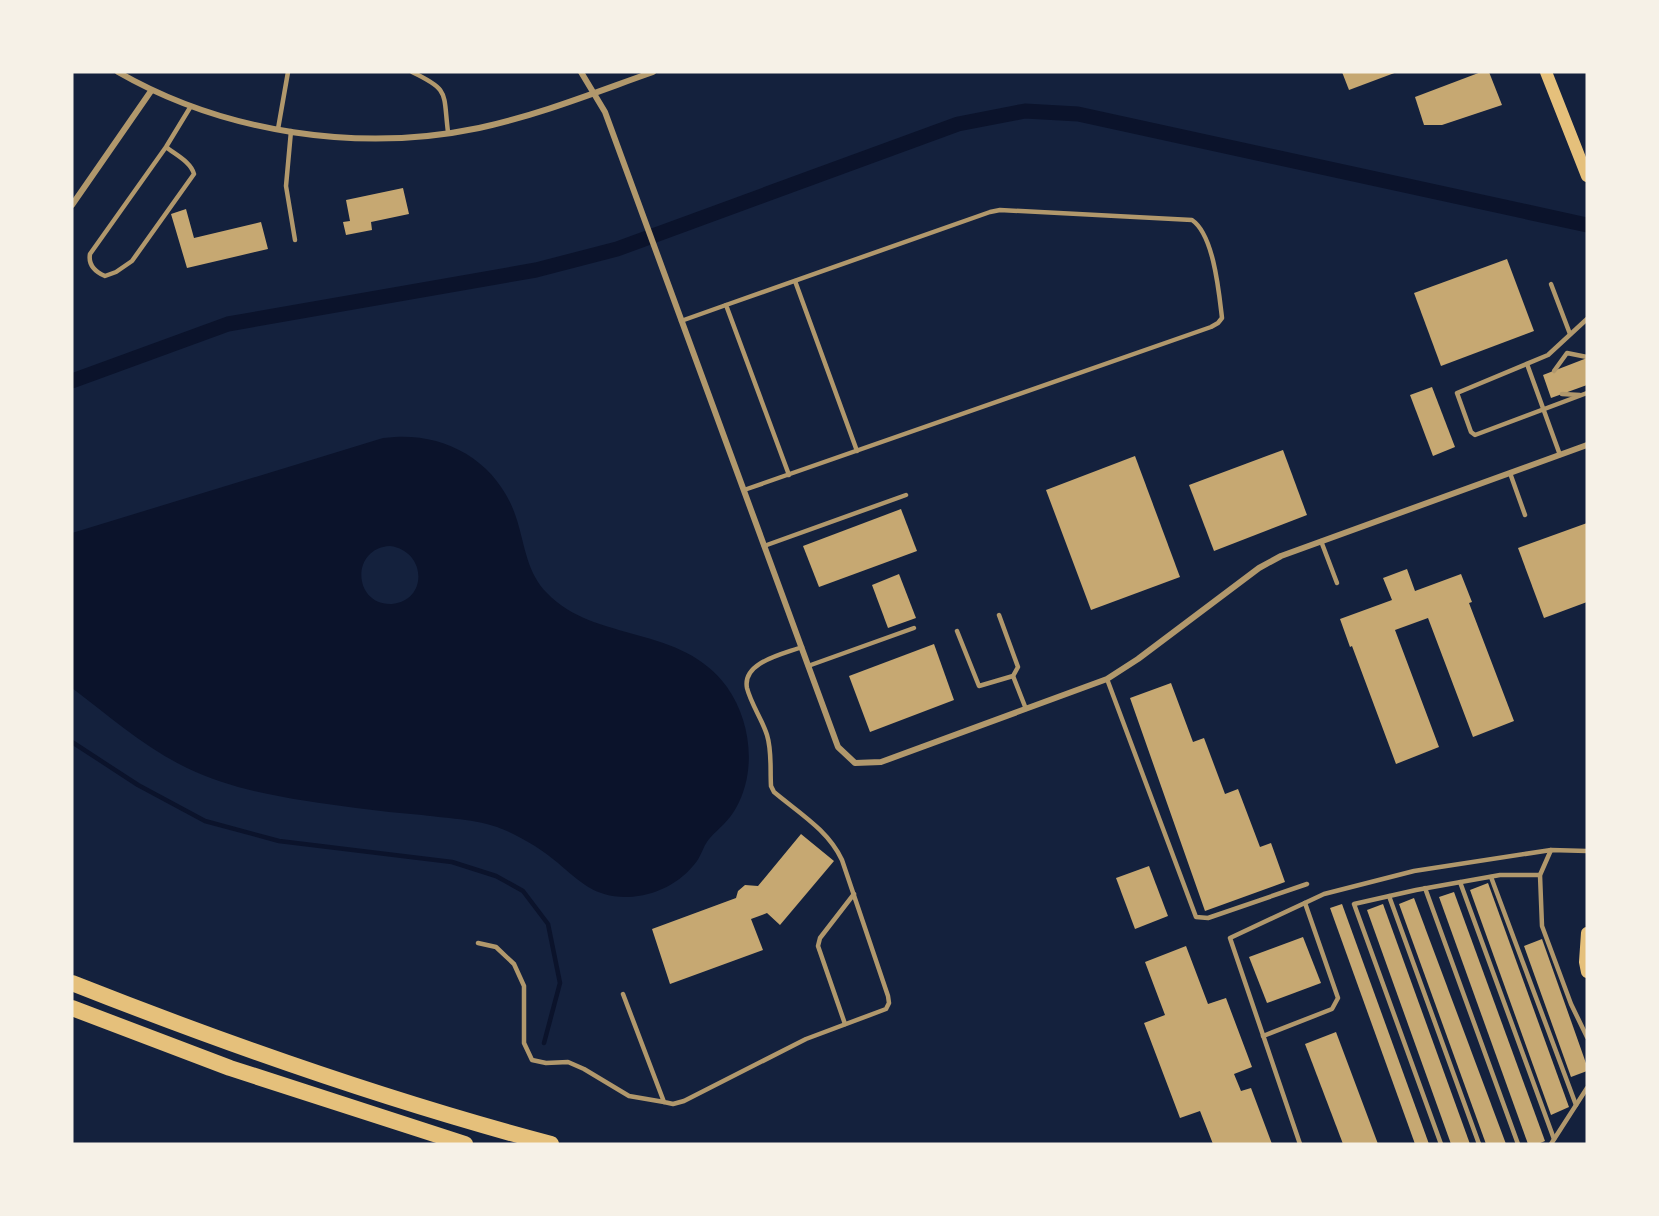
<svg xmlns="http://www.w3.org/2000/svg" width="1659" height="1216" font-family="Lato,sans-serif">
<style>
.water{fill:#0b132b;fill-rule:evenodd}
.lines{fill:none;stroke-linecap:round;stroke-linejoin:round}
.stream{stroke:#0b132b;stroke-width:4.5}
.canal{stroke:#0b132b;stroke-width:15}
.building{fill:#c6a872}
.service{stroke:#b1986c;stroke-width:4.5}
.minor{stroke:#b1986c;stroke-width:6}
.secondary{stroke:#e5c07b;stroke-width:12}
.motorway{stroke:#e5c07b;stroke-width:16}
</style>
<rect width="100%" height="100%" fill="#14213d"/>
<path class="water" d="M395,437C451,434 500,465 517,520C525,546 527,573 547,593C594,643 682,624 727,687C751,721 757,771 736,808C729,821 719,828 710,838C704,844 702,854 697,861C681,883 655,896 628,897C596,898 580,882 558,863C544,851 525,839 507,831C481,819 451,819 422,815C400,813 378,811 356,808C300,800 238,793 187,768C145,748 109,716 72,688V533L383,438ZM390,546C427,551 428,601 392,604C353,606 350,548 390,546Z"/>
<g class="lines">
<polyline class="stream" points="72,742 138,785 205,821 279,841 452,862 496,876 523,891 548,924 560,983 544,1043"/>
<polyline class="canal" points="72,381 228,324 536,270 617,249 958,124 1025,111 1078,114 1587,225"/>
</g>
<g class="building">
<polygon points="1342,72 1397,72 1349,90"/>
<polygon points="1481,72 1489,72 1502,105 1442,125 1424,125 1415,97"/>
<polygon points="403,188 409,214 371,222 372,230 346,235 343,222 350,221 346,200"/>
<polygon points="186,209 194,238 261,222 268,249 187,268 171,214"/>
<polygon points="1507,259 1534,331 1441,366 1414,293"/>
<polygon points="1587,358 1587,385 1551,398 1543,375"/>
<polygon points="1432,387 1455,447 1433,456 1410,395"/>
<polygon points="1283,450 1307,515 1214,551 1189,485"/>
<polygon points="1135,456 1180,577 1091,610 1046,490"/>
<polygon points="901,509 917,551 819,587 803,546"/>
<polygon points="1587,523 1587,602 1544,618 1518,548"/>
<polygon points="1407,569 1415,591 1461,574 1472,602 1469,603 1514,721 1473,737 1428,618 1395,630 1439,747 1396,764 1352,646 1350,647 1340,619 1392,600 1383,578"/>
<polygon points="899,574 916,618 888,628 872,585"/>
<polygon points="934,644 954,700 870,732 849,676"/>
<polygon points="1171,683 1193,742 1204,738 1225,794 1238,789 1260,847 1271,843 1285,882 1205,911 1130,698"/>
<polygon points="801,834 834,861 780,925 767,913 751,919 763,950 670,984 652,929 736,898 738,891 745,885 758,886"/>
<polygon points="1149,866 1168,916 1135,929 1116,878"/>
<polygon points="1488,883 1569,1107 1551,1115 1470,890"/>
<polygon points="1454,892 1545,1141 1538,1144 1528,1144 1439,897"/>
<polygon points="1414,898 1506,1144 1486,1144 1399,904"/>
<polygon points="1342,904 1429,1144 1415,1144 1330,908"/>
<polygon points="1383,904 1470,1144 1451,1144 1367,910"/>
<polygon points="1303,937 1321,983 1267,1003 1249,957"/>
<polygon points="1542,939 1587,1066 1587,1071 1571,1077 1524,946"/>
<polygon points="1186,946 1208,1004 1226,998 1252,1067 1234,1074 1241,1091 1251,1088 1272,1144 1213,1144 1200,1111 1180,1118 1144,1023 1165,1015 1145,962"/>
<polygon points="1336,1032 1378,1144 1343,1144 1305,1044"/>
</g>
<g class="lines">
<g class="service">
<path d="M412,72C450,90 443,92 448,132"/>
<polyline points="278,129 288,72"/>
<polyline points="291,131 286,186 295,240"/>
<path d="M166,147C176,155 191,162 194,174L132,261L116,272L105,276C96,272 88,265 90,254L166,147L191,106"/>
<polyline points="795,281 857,451"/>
<polyline points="1551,284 1570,334"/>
<polyline points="1587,319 1548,355 1457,393 1471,432 1475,435 1587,393"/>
<polyline points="681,321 726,305"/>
<polyline points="1527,364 1560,455"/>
<polyline points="1554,371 1567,353 1587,357"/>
<polyline points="1562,394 1580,395"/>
<polyline points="1510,473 1525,515"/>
<path d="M744,490L764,483L1211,327L1218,323L1222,318C1219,293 1214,235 1192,220L1000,210L990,212L726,305L789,475"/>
<polyline points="1321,541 1337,583"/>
<polyline points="764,546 906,495"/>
<polyline points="957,631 979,686 1013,676 1018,667 999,615"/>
<polyline points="808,666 914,628"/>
<polyline points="1013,676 1026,709"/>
<polyline points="1107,679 1196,917 1208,918 1307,884"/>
<polyline points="1551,850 1540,875 1542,926 1571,1004 1587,1037"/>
<polyline points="1491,877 1576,1105"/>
<polyline points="1460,882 1554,1139"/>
<polyline points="1425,888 1518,1144"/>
<polyline points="1389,896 1479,1144"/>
<polyline points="478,943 496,947 514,964 524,986 524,1043 532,1060 546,1063 568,1062 584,1069 629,1096 664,1102"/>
<path d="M623,994L664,1102L673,1104L684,1101L806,1039L886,1009L889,1003L888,996L842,860C828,830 799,813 774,792L771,786C770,769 772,751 767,735C762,719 751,704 747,688C742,662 784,654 802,647"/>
<polyline points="845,1024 818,946 820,938 854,894"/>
<polyline points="1263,1036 1332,1009 1338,998 1305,903"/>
<polyline points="1300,1144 1230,938 1324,894 1414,871 1551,850 1587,851"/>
<polyline points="1441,1144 1354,904 1416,890 1500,875 1540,875"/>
<polyline points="1551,1144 1587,1088"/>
</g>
<g class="minor">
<path d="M118,72C224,133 359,153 479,128C539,115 596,92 653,72"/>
<polyline points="581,72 605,112 838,747 855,763 881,762 1107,679 1138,659 1259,568 1281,556 1587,445"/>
<polyline points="72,205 151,91"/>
</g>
<g class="secondary">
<polyline points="1546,72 1587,176"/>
<polyline points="1587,933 1585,962 1587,972"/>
</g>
<g class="motorway">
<path d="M72,983C229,1045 388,1101 551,1144"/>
<polyline points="72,1008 230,1068 465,1144"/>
</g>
</g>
<rect width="1659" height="1216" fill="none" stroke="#f6f1e7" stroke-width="147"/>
</svg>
